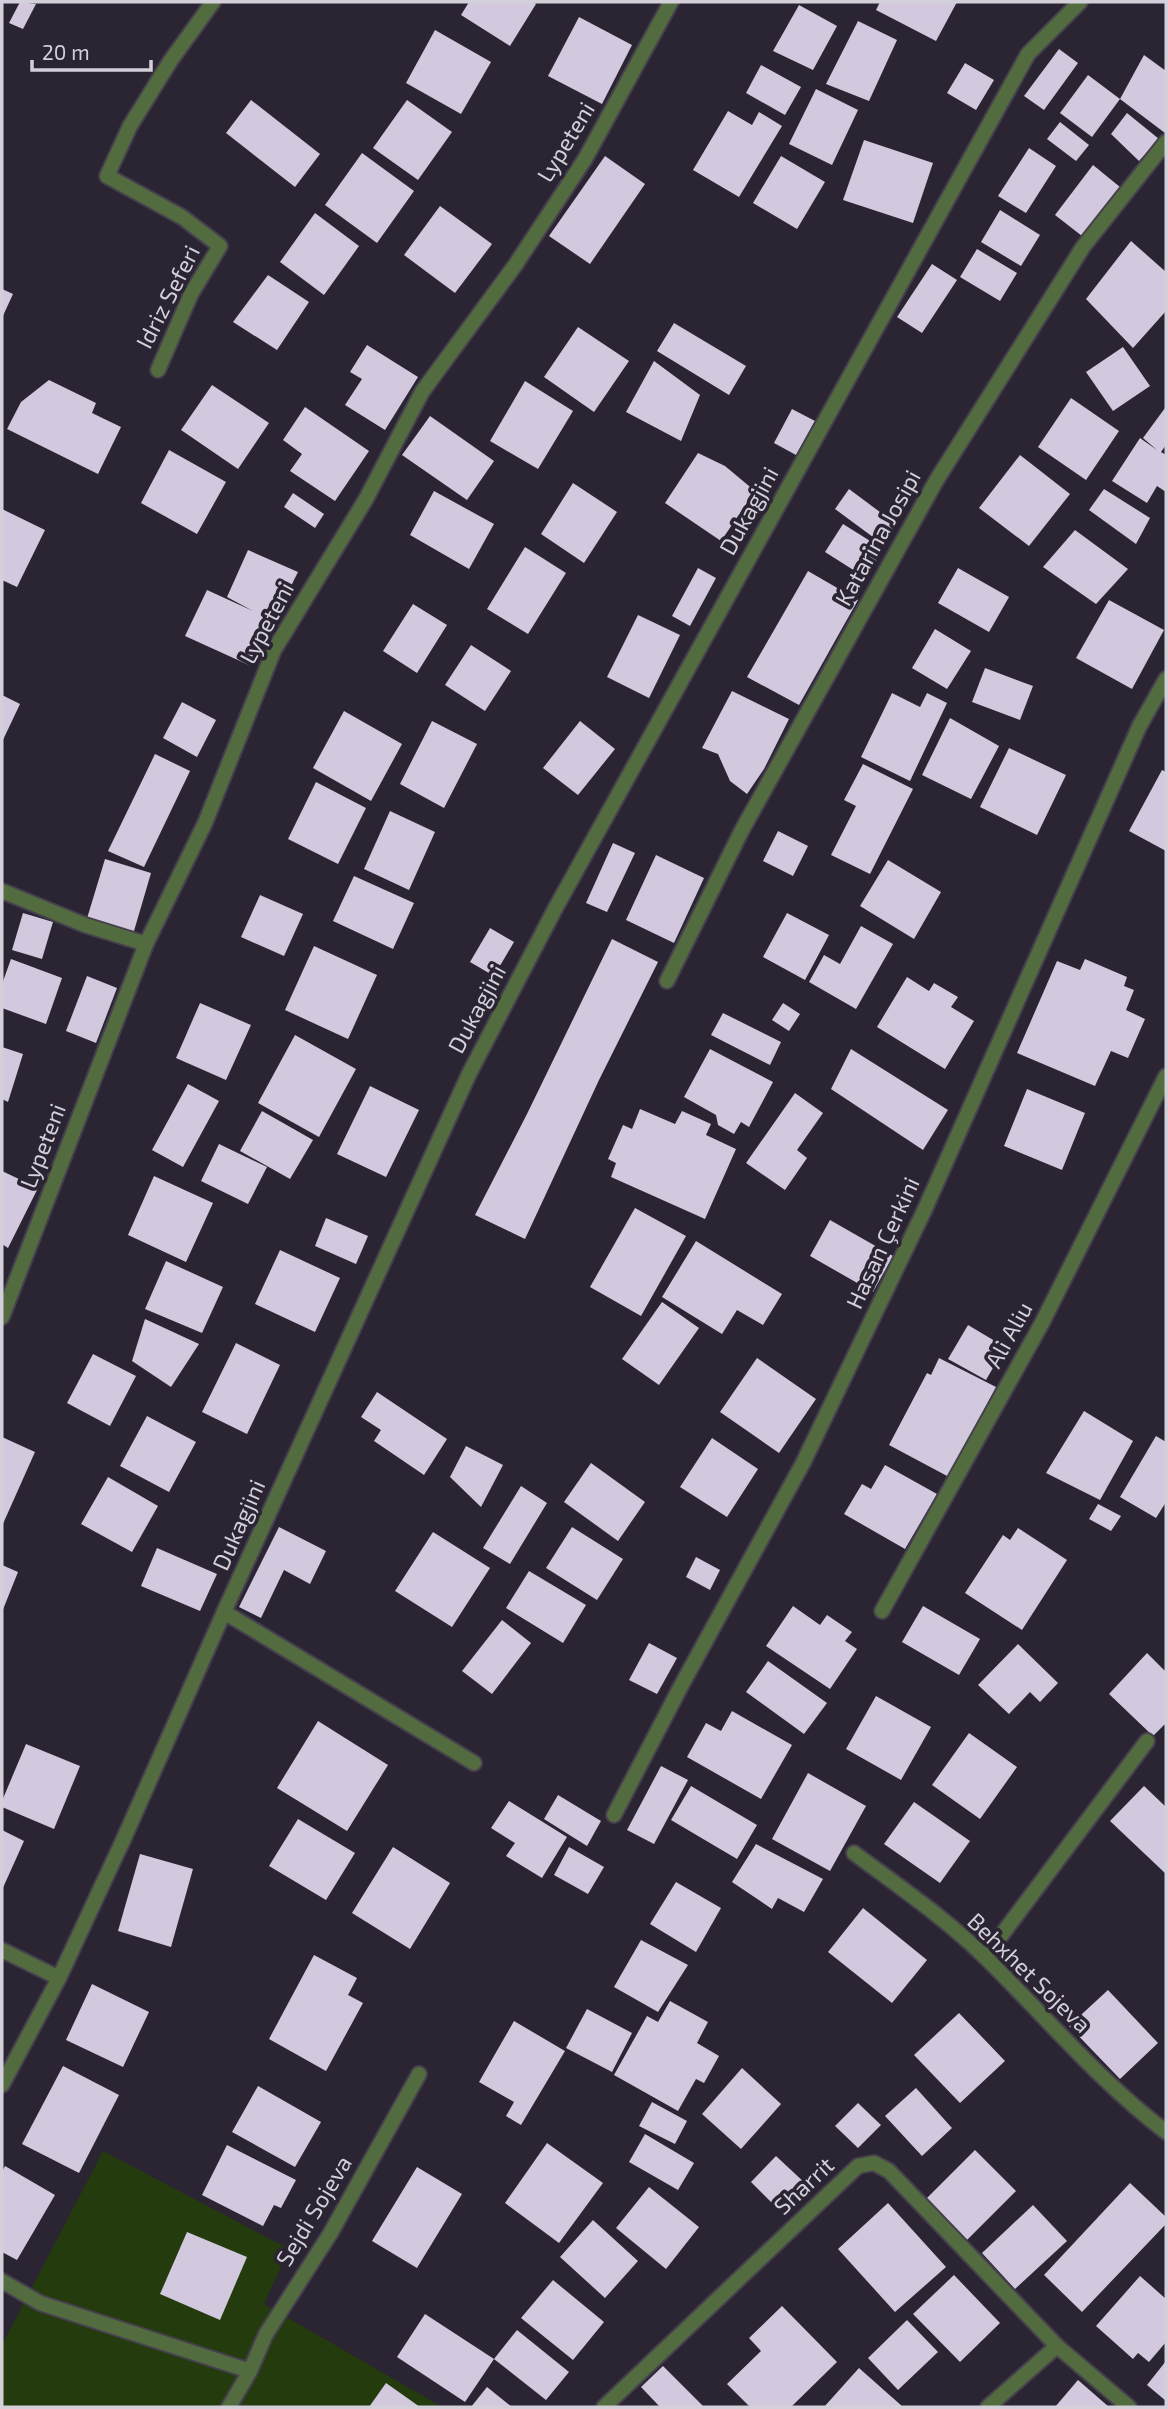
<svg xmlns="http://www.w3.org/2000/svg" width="1168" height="2409" font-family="'Exo 2',sans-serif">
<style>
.green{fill:#243b0e}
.building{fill:#d2c9de}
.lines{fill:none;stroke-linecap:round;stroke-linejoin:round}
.minor-casing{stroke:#46404e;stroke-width:18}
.minor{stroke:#526c3f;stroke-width:14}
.labels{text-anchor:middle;stroke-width:7;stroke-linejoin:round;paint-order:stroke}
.street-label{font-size:23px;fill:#d4d0da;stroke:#2b2433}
</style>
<rect width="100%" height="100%" fill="#2b2433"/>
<polygon class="green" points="103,2151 289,2249 264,2304 442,2407 2,2407 2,2345"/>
<g class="building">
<polygon points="20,2 36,4 23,29 9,23"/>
<polygon points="469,2 533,2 536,4 510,46 461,15"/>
<polygon points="880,2 957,2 936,41 876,10"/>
<polygon points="799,5 837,26 813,70 773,51"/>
<polygon points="579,17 632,45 602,104 548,76"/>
<polygon points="858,21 897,40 869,101 826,84"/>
<polygon points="435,30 491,62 461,114 406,83"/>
<polygon points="1059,49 1078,63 1044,110 1024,96"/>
<polygon points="1144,55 1166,71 1165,133 1120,99"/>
<polygon points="965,63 994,80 976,110 947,93"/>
<polygon points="761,65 801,87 785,115 746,93"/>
<polygon points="1088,75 1120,99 1092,137 1060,113"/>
<polygon points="816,89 858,110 832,165 789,144"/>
<polygon points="251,100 320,154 295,187 226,133"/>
<polygon points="407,100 452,132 418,180 373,148"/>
<polygon points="728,111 752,125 759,112 782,126 739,197 693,170"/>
<polygon points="1127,113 1159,139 1139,161 1111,134"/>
<polygon points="1060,122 1089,145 1076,161 1047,139"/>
<polygon points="864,140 933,163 913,223 843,200"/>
<polygon points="1029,148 1056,166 1026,213 998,196"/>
<polygon points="362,153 414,191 377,243 325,205"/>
<polygon points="605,156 645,184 590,264 549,236"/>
<polygon points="781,156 825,182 797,229 753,203"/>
<polygon points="1093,165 1120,187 1082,236 1055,215"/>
<polygon points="440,206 492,244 455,293 404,255"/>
<polygon points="1000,210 1040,235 1021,266 981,242"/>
<polygon points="315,213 359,246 324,295 280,262"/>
<polygon points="1131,241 1166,272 1166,311 1133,348 1086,299"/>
<polygon points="977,249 1017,273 1000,301 960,277"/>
<polygon points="932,264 957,280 922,333 897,317"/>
<polygon points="268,275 309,302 277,350 233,322"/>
<polygon points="2,289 13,294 2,318"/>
<polygon points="674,323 746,366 729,395 657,351"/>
<polygon points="578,327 629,361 594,412 544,377"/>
<polygon points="367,345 418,377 385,430 345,405 362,379 350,372"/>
<polygon points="1123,347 1150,386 1113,411 1086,372"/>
<polygon points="654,361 700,395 681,441 626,412"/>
<polygon points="49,380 96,403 92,413 121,427 98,474 7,429 21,402"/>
<polygon points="525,381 573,411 538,469 490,441"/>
<polygon points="212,385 269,423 238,469 181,430"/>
<polygon points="1071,398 1119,431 1086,480 1038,447"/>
<polygon points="305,407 369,451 335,501 290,471 302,454 283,440"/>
<polygon points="1165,408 1166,445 1161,452 1166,455 1166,492 1157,486 1147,503 1112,481 1140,438 1157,450 1143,438"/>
<polygon points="792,409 815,421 796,455 774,443"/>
<polygon points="430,416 494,461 467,500 402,455"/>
<polygon points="169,450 226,482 197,534 141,503"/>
<polygon points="698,453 725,466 755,491 721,541 665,503"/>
<polygon points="1020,455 1070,494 1029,546 979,508"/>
<polygon points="573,483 617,512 584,563 541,534"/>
<polygon points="849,489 896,524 881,543 835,509"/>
<polygon points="1104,489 1150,518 1136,544 1089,510"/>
<polygon points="434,491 494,524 469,569 410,535"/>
<polygon points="293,493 324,514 315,528 284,507"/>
<polygon points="2,509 45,530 17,587 2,580"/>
<polygon points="843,524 883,549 866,578 825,552"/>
<polygon points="1075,530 1128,569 1096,604 1043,567"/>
<polygon points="525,547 566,573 528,634 487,609"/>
<polygon points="248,550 298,572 251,666 185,636 207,590 253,611 227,597"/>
<polygon points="698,568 716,578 690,626 672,616"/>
<polygon points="958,568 1009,597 989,632 938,603"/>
<polygon points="808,571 858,600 799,705 747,677"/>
<polygon points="1109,600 1164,630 1132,689 1076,658"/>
<polygon points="413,604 447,625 417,673 383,651"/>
<polygon points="638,615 680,635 649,698 607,677"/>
<polygon points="935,629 971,651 947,689 912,668"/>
<polygon points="471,645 511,671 485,711 445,685"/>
<polygon points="985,668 1033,686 1020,720 972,702"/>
<polygon points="732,691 789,719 764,769 747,794 730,781 718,754 702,748"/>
<polygon points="892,693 920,707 927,693 947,703 910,781 861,757"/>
<polygon points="2,695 20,704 2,742"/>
<polygon points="182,702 216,720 197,757 163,738"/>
<polygon points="344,711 402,744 371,801 313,768"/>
<polygon points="950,718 999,746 971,799 922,775"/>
<polygon points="432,721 477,744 444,808 400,784"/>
<polygon points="580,721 615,749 578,795 543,768"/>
<polygon points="1009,748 1066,775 1037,835 980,807"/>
<polygon points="155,754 190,771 144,867 108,851"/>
<polygon points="863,764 913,789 870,874 831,855 856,806 844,800"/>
<polygon points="1162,770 1166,772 1166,851 1129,831"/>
<polygon points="316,782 366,808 338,864 288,839"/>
<polygon points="390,811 435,832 409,890 364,869"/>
<polygon points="778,831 808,846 793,876 763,861"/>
<polygon points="613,843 635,853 607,912 586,903"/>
<polygon points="656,855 704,878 674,943 626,920"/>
<polygon points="105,859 151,873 134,931 85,925"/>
<polygon points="888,860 941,892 914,939 860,906"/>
<polygon points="354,876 414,903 393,949 333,921"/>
<polygon points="260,895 303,914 284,956 241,937"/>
<polygon points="23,913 53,922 42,959 12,950"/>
<polygon points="787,913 829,935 805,980 763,957"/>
<polygon points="861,926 893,944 856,1009 809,982 824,955 840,964"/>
<polygon points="490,928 514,942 494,976 470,962"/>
<polygon points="612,939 658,962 599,1080 525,1239 475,1215 527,1114"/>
<polygon points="314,946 377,975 348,1039 285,1010"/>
<polygon points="11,959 62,978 46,1024 2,1008 2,984"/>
<polygon points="1085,959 1127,977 1124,986 1134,990 1126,1010 1145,1019 1128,1058 1111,1051 1095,1086 1017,1053 1057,961 1080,970"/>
<polygon points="87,976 117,988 96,1043 66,1031"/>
<polygon points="907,977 929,991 934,983 958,997 951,1007 974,1021 945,1069 877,1027"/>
<polygon points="200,1003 251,1025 226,1080 176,1058"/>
<polygon points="783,1003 800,1014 789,1031 772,1020"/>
<polygon points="723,1013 781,1042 770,1065 711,1035"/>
<polygon points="295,1035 356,1069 319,1137 258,1103"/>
<polygon points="2,1047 23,1054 8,1102 2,1099"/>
<polygon points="710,1049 773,1082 749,1127 741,1122 734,1134 718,1125 716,1115 684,1097"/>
<polygon points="851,1049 948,1110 923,1150 831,1089"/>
<polygon points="188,1084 219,1101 183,1167 152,1150"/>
<polygon points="370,1086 419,1110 386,1177 337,1154"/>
<polygon points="1027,1089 1085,1113 1062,1170 1004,1146"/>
<polygon points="795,1093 823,1113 797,1150 807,1158 785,1190 746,1163"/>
<polygon points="640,1109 675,1124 682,1111 711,1124 706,1135 736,1149 705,1219 611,1177 616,1163 608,1159 623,1125 632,1129"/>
<polygon points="262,1111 313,1140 290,1179 240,1151"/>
<polygon points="219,1144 267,1167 248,1204 201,1181"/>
<polygon points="2,1171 38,1188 8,1248 2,1244"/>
<polygon points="154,1176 213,1203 186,1262 128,1235"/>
<polygon points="635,1208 686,1236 641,1316 590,1287"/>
<polygon points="326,1218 368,1236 356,1264 315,1246"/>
<polygon points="830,1220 893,1256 873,1292 810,1256"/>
<polygon points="696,1241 782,1294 763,1325 737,1310 722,1334 662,1297"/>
<polygon points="280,1250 340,1278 315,1332 255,1304"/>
<polygon points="166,1261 223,1287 202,1333 145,1309"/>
<polygon points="662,1302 699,1328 659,1385 622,1359"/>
<polygon points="145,1319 199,1344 171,1387 132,1361"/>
<polygon points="968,1325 1005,1347 986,1380 948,1359"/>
<polygon points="236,1343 280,1365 247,1434 202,1412"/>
<polygon points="93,1354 136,1376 110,1426 67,1403"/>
<polygon points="757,1358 816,1399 779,1453 720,1412"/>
<polygon points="939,1358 996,1387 949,1477 889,1445 927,1373 931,1375"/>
<polygon points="377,1392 447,1439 424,1475 374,1441 381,1430 361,1417"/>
<polygon points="1084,1411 1133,1441 1100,1500 1046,1473"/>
<polygon points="147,1416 196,1442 169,1492 120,1466"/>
<polygon points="1156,1436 1166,1442 1166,1502 1156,1518 1120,1497"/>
<polygon points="2,1437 35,1452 2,1526"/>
<polygon points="712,1438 758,1469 727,1517 680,1487"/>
<polygon points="466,1446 503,1465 481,1507 450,1477"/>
<polygon points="591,1463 645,1502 618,1541 564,1502"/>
<polygon points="885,1465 937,1494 905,1549 844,1514 862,1484 871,1489"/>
<polygon points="108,1477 158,1506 132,1552 81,1524"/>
<polygon points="521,1486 547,1503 510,1564 483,1548"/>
<polygon points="1098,1504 1121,1516 1111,1531 1089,1519"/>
<polygon points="279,1527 326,1551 310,1584 284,1570 261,1618 239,1607"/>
<polygon points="572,1527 623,1559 597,1600 546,1568"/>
<polygon points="1018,1528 1067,1560 1022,1630 965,1593 1003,1535 1010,1540"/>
<polygon points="433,1532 490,1568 452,1627 395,1591"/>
<polygon points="157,1548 217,1574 200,1611 141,1586"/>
<polygon points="696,1557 720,1570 710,1590 686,1577"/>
<polygon points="2,1565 18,1572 2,1612"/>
<polygon points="529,1571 586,1605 563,1643 506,1608"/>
<polygon points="793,1606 820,1625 827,1615 852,1632 845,1641 857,1649 830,1689 766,1646"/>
<polygon points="923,1606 980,1639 959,1675 902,1642"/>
<polygon points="502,1620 531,1643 492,1694 462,1671"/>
<polygon points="649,1643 677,1658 657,1694 629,1680"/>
<polygon points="1018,1644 1058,1683 1040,1702 1030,1692 1009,1714 978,1685"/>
<polygon points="1147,1653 1166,1672 1166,1723 1153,1736 1109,1694"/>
<polygon points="768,1661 827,1703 804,1734 746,1692"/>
<polygon points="876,1696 931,1727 901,1780 846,1749"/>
<polygon points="732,1711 792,1745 761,1799 687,1757 706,1723 721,1731"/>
<polygon points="318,1721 388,1765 347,1831 277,1788"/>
<polygon points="969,1733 1017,1767 980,1819 932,1785"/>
<polygon points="26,1744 80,1766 54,1829 2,1807 2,1801"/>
<polygon points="661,1766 688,1780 654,1844 627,1830"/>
<polygon points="808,1773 866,1806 830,1871 772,1839"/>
<polygon points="691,1786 757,1825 737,1859 671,1820"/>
<polygon points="1144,1786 1166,1807 1166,1874 1110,1821"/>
<polygon points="558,1795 601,1821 587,1846 544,1819"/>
<polygon points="509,1801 567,1837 542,1878 506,1856 515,1843 491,1828"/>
<polygon points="914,1802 970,1841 940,1883 884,1844"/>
<polygon points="298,1819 355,1853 326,1900 269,1866"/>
<polygon points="2,1830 24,1841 2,1890"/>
<polygon points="756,1844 823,1879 804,1912 778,1898 772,1909 732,1882"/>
<polygon points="393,1847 450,1883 410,1949 352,1913"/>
<polygon points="569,1847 604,1867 588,1894 554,1875"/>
<polygon points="140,1854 193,1869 171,1947 118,1931"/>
<polygon points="676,1882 721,1908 696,1952 650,1924"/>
<polygon points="863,1908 927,1960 892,2003 828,1952"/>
<polygon points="641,1940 688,1965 658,2012 614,1987"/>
<polygon points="314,1955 357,1978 348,1995 363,2003 326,2071 269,2039"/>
<polygon points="92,1984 149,2012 123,2067 66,2040"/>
<polygon points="1108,1990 1158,2043 1120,2079 1069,2026"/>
<polygon points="670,2001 708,2022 697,2043 719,2056 704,2083 696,2079 678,2111 614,2075 647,2016 658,2022"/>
<polygon points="587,2009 632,2033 612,2072 566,2048"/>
<polygon points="959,2013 1005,2061 960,2103 914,2055"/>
<polygon points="514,2021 565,2051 521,2125 506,2116 514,2102 479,2082"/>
<polygon points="63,2066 119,2095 79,2173 22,2144"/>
<polygon points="742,2068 781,2104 741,2149 702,2114"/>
<polygon points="258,2086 321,2122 295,2167 232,2132"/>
<polygon points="916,2088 952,2128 922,2156 885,2116"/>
<polygon points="652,2102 687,2121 675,2144 639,2126"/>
<polygon points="858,2103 881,2125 858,2148 835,2126"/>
<polygon points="645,2134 694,2163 678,2190 629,2162"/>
<polygon points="547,2143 603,2183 559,2243 505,2203"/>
<polygon points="227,2145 296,2180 281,2208 274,2205 263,2226 202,2195"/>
<polygon points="975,2150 1016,2191 967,2240 926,2199"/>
<polygon points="776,2156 806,2184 780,2211 751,2182"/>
<polygon points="5,2166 55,2195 17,2260 2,2252 2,2172"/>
<polygon points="417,2167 462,2194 417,2268 372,2241"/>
<polygon points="1130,2183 1166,2217 1166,2224 1082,2312 1044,2275"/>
<polygon points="649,2187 699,2227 666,2269 616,2228"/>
<polygon points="888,2203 946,2267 895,2312 838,2249"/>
<polygon points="1033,2205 1067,2241 1015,2289 982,2253"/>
<polygon points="593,2220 638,2261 605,2298 560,2257"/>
<polygon points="187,2232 247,2257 220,2320 160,2294"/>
<polygon points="954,2275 1000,2323 960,2362 913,2314"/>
<polygon points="1140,2276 1166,2299 1166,2342 1149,2362 1138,2353 1133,2359 1096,2326"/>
<polygon points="553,2280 604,2322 573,2360 521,2318"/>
<polygon points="782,2306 837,2362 791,2407 750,2407 727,2384 761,2351 749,2338"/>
<polygon points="425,2314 494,2359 465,2402 397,2357"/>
<polygon points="907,2320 938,2352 898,2390 868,2358"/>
<polygon points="517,2330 569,2372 546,2400 494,2359"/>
<polygon points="1166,2361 1166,2401 1147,2385"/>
<polygon points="663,2366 704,2407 660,2407 641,2387"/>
<polygon points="859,2368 903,2407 824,2407"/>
<polygon points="1078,2380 1109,2407 1055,2407"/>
<polygon points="386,2383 420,2407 369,2407"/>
<polygon points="487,2387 512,2407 471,2407"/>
</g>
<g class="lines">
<defs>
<g id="minor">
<polyline points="158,370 191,294 220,246 182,217 107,176 130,126 171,60 213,2"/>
<polyline points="2,891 85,925 146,944"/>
<polyline points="667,981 742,830 936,481 1083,247 1166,142"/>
<polyline points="2,1317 146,944 205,823 274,650 366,499 422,392 516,264 585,159 671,2"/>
<polyline points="882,1611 1042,1323 1166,1076"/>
<polyline points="224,1612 474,1763"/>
<polyline points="614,1815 681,1686 803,1463 925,1209 1139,727 1166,679"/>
<path d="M854,1853C898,1886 948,1920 987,1959C1046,2017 1100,2082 1166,2132"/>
<polyline points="2,1950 59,1978"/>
<polyline points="985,1957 1147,1741"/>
<polyline points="2,2085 59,1978 125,1836 224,1612 469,1074 555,909 1028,54 1080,2"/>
<polyline points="2,2281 40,2303 250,2371 266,2334 330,2234 419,2074"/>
<polyline points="229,2407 250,2371"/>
<polyline points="604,2407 858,2166 874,2163 889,2171 1057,2346 1129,2407"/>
<polyline points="988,2407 1057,2346"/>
</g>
</defs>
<use href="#minor" class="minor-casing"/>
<use href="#minor" class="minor"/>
</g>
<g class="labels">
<g class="street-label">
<text transform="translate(566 142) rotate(-59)" y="8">Lypeteni</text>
<text transform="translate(168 297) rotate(-63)" y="8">Idriz Seferi</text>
<text transform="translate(749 511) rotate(-61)" y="8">Dukagjini</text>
<text transform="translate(878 538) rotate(-61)" y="8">Katarina Josipi</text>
<text transform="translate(267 623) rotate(-62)" y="8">Lypeteni</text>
<text transform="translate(477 1009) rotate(-62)" y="8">Dukagjini</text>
<text transform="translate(43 1146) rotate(-69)" y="8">Lypeteni</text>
<text transform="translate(883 1243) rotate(-65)" y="8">Hasan Çerkini</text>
<text transform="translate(1009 1335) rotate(-61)" y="8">Ali Aliu</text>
<text transform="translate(239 1525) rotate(-66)" y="8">Dukagjini</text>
<text transform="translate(1029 1973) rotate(44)" y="8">Behxhet Sojeva</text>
<text transform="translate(804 2186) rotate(-43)" y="8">Sharrit</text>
<text transform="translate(314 2211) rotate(-59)" y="8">Sejdi Sojeva</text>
</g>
</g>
<rect width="1168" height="2409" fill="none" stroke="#d4d0da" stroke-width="7"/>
<path d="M32 60v10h119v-10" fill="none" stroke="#d4d0da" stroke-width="3.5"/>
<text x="42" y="60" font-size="21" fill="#d4d0da" stroke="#2b2433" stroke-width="5" paint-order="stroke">20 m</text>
</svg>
